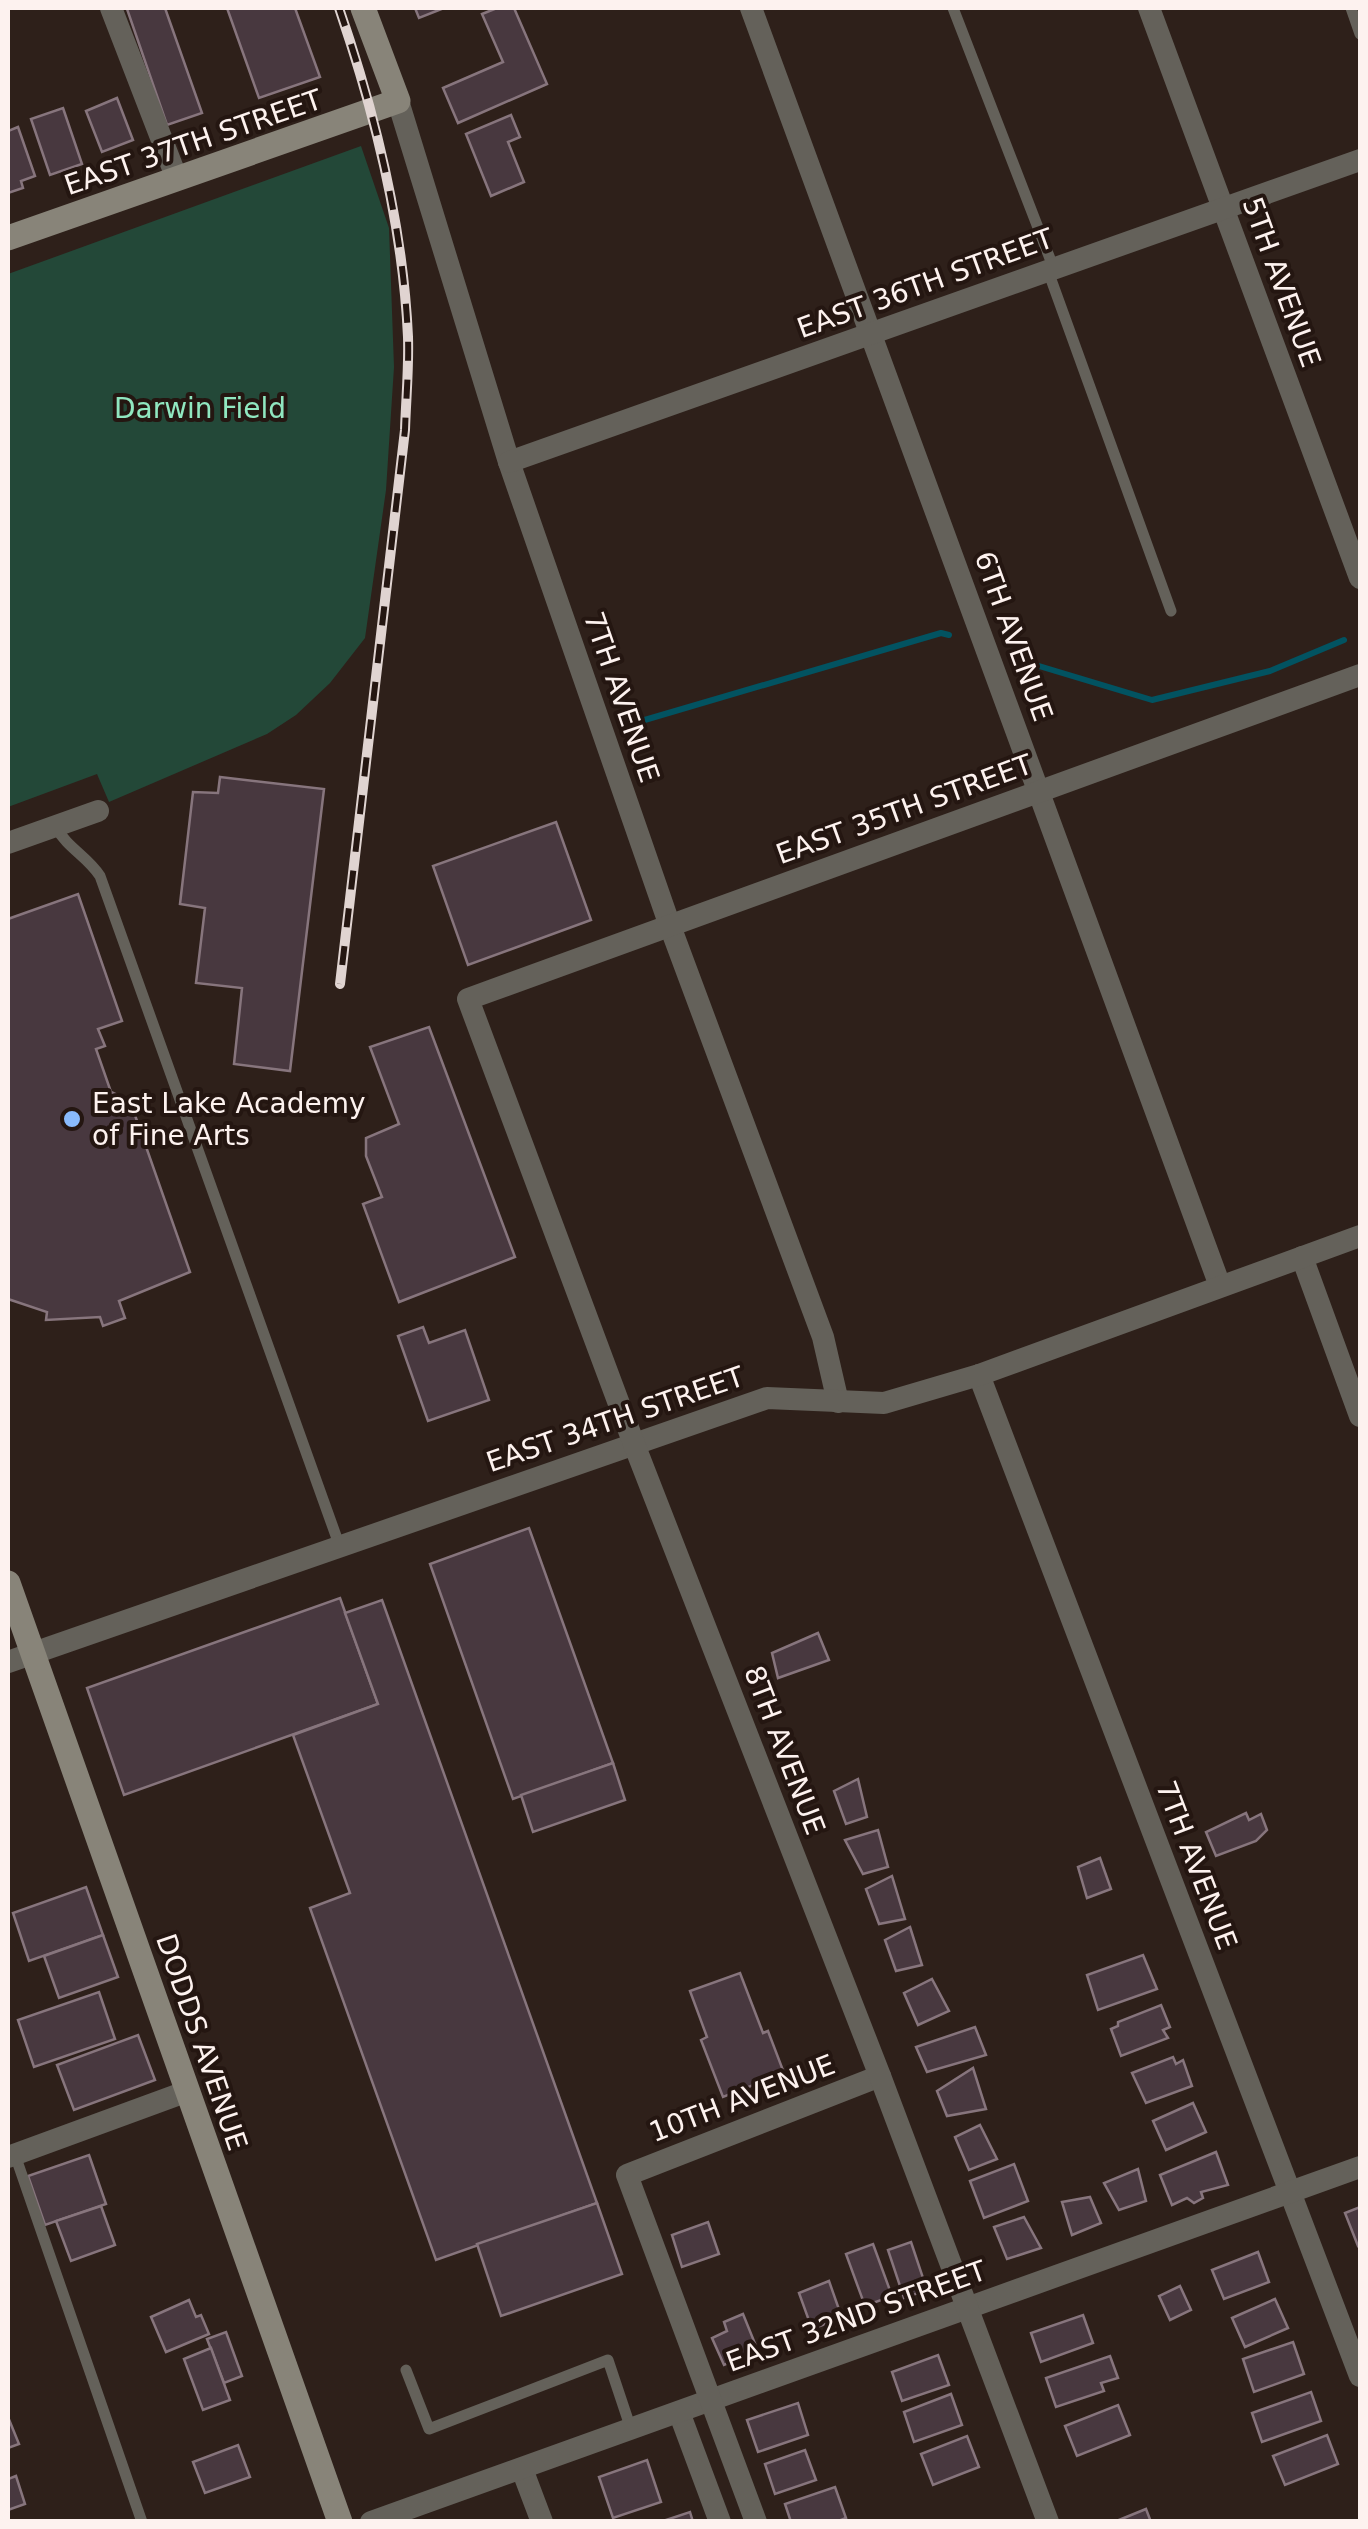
<svg xmlns="http://www.w3.org/2000/svg" width="1368" height="2529" font-family="'DejaVu Sans',sans-serif">
<style>
.green{fill:#234838}
.lines{fill:none;stroke-linecap:round;stroke-linejoin:round}
.stream{stroke:#025361;stroke-width:6}
.building{fill:#48383f;stroke:#87757d;stroke-width:2.5}
.lane{stroke:#64615a;stroke-width:11}
.street{stroke:#64615a;stroke-width:22}
.secondary{stroke:#888479;stroke-width:25}
.rail-casing{stroke:#e0d4d1;stroke-width:10}
.rail{stroke:#241611;stroke-width:6;stroke-dasharray:19;stroke-linecap:butt}
.poi-dot{fill:#89bafc;stroke:#241611;stroke-width:4}
.labels{text-anchor:middle;stroke-width:8;stroke-linejoin:round;paint-order:stroke}
.street-label{font-size:28px;fill:#fdf2ef;stroke:#241611}
.park-label{font-size:28px;fill:#90e7c0;stroke:#241611}
.poi-label{font-size:28px;fill:#fdf2ef;stroke:#241611;text-anchor:start}
</style>
<rect width="100%" height="100%" fill="#2e201a"/>
<polygon class="green" points="361,146 389,228 394,367 386,490 365,638 330,683 296,715 267,734 109,802 97,774 8,807 8,274"/>
<g class="lines">
<g class="stream">
<polyline points="1029,663 1152,700 1270,671 1344,640"/>
<polyline points="631,724 941,633 949,635"/>
</g>
</g>
<g class="building">
<polygon points="132,8 165,8 202,113 167,125 127,9"/>
<polygon points="227,8 295,8 320,77 259,98"/>
<polygon points="415,8 444,8 419,18"/>
<polygon points="497,8 514,8 547,84 458,123 443,88 503,62 482,14"/>
<polygon points="117,98 133,140 102,152 86,111"/>
<polygon points="63,108 82,164 50,175 31,119"/>
<polygon points="511,115 520,137 508,142 524,182 491,196 466,134"/>
<polygon points="18,127 35,176 21,181 23,188 8,193 8,131"/>
<polygon points="220,777 324,789 290,1071 234,1064 242,988 196,983 205,908 180,904 193,792 218,793"/>
<polygon points="556,822 591,920 468,965 433,866"/>
<polygon points="78,894 122,1021 98,1029 105,1046 96,1049 111,1092 130,1101 190,1272 119,1301 125,1318 103,1326 100,1317 46,1320 47,1312 8,1299 8,919"/>
<polygon points="429,1027 515,1257 399,1302 363,1204 382,1197 366,1156 366,1138 399,1124 370,1047"/>
<polygon points="423,1327 429,1343 465,1330 489,1400 428,1421 398,1336"/>
<polygon points="529,1528 613,1763 513,1799 430,1564"/>
<polygon points="340,1598 378,1704 124,1795 87,1688"/>
<polygon points="382,1600 597,2203 436,2260 310,1908 350,1893 293,1735 378,1704 345,1613"/>
<polygon points="818,1633 829,1660 778,1678 772,1653"/>
<polygon points="613,1763 625,1800 533,1832 521,1795"/>
<polygon points="858,1779 867,1817 846,1824 834,1791"/>
<polygon points="1246,1813 1249,1820 1261,1814 1267,1830 1256,1841 1216,1856 1206,1832"/>
<polygon points="878,1830 888,1867 863,1874 845,1840"/>
<polygon points="1100,1858 1111,1889 1087,1898 1078,1867"/>
<polygon points="892,1876 905,1919 879,1924 866,1889"/>
<polygon points="86,1887 103,1935 29,1961 13,1913"/>
<polygon points="910,1927 922,1965 896,1971 885,1940"/>
<polygon points="103,1935 118,1977 59,1998 44,1956"/>
<polygon points="1143,1955 1157,1989 1098,2010 1087,1975"/>
<polygon points="740,1973 763,2033 768,2031 784,2073 723,2097 701,2040 707,2037 690,1991"/>
<polygon points="932,1979 949,2011 918,2025 904,1993"/>
<polygon points="99,1992 115,2039 34,2067 18,2020"/>
<polygon points="1161,2005 1170,2027 1163,2030 1168,2038 1121,2056 1111,2029 1118,2026 1118,2022"/>
<polygon points="975,2027 986,2055 927,2072 916,2047"/>
<polygon points="138,2035 155,2080 74,2110 57,2065"/>
<polygon points="1173,2057 1176,2064 1183,2060 1192,2086 1146,2103 1132,2073"/>
<polygon points="973,2068 986,2109 947,2116 937,2091"/>
<polygon points="1193,2103 1206,2132 1166,2150 1153,2121"/>
<polygon points="980,2125 997,2159 969,2170 955,2137"/>
<polygon points="1216,2152 1228,2185 1201,2192 1203,2198 1194,2203 1187,2198 1172,2205 1160,2175"/>
<polygon points="89,2155 106,2204 45,2225 28,2176"/>
<polygon points="1014,2164 1028,2201 984,2218 970,2181"/>
<polygon points="1138,2169 1146,2201 1119,2210 1104,2183"/>
<polygon points="1090,2197 1101,2223 1072,2235 1062,2202"/>
<polygon points="597,2203 622,2274 501,2316 477,2244"/>
<polygon points="101,2206 115,2245 71,2261 56,2221"/>
<polygon points="1360,2207 1360,2245 1358,2246 1345,2213"/>
<polygon points="1024,2217 1041,2248 1007,2259 994,2227"/>
<polygon points="708,2222 719,2254 682,2267 672,2235"/>
<polygon points="911,2242 927,2290 904,2298 888,2250"/>
<polygon points="873,2244 892,2296 865,2306 846,2254"/>
<polygon points="1258,2252 1269,2282 1224,2299 1212,2270"/>
<polygon points="829,2281 842,2318 812,2329 799,2293"/>
<polygon points="1180,2286 1191,2310 1170,2320 1159,2296"/>
<polygon points="1275,2299 1288,2328 1245,2347 1232,2318"/>
<polygon points="189,2300 196,2317 201,2315 209,2334 166,2352 151,2317"/>
<polygon points="743,2314 758,2351 724,2365 712,2338 727,2331 724,2322"/>
<polygon points="1083,2315 1093,2343 1041,2362 1031,2333"/>
<polygon points="226,2332 242,2376 224,2383 207,2339"/>
<polygon points="1293,2342 1304,2374 1254,2392 1243,2359"/>
<polygon points="211,2348 230,2400 203,2410 184,2359"/>
<polygon points="938,2355 949,2385 902,2401 892,2372"/>
<polygon points="1110,2356 1118,2378 1101,2383 1104,2391 1056,2407 1046,2378"/>
<polygon points="1311,2392 1321,2421 1262,2442 1252,2413"/>
<polygon points="951,2394 962,2425 914,2442 904,2412"/>
<polygon points="798,2403 808,2435 758,2452 747,2420"/>
<polygon points="1118,2405 1130,2435 1077,2456 1065,2426"/>
<polygon points="8,2417 19,2444 8,2448"/>
<polygon points="1327,2435 1338,2464 1285,2485 1273,2456"/>
<polygon points="967,2436 979,2467 933,2485 921,2454"/>
<polygon points="238,2445 250,2477 205,2493 193,2462"/>
<polygon points="805,2450 816,2480 775,2494 765,2464"/>
<polygon points="647,2460 661,2502 613,2518 599,2477"/>
<polygon points="16,2476 25,2504 8,2510 8,2479"/>
<polygon points="835,2487 846,2518 836,2522 791,2522 785,2504"/>
<polygon points="1146,2509 1151,2522 1114,2522"/>
<polygon points="690,2512 693,2522 660,2522"/>
</g>
<g class="lines">
<g class="lane">
<polyline points="953,8 1054,269"/>
<polyline points="1351,8 1360,34"/>
<polyline points="1048,271 1171,611"/>
<path d="M56,827C67,848 87,856 100,876L340,1547"/>
<polyline points="15,2155 142,2522"/>
<polyline points="406,2370 429,2429 608,2360 631,2429"/>
</g>
<g class="street">
<polyline points="111,8 177,179"/>
<polyline points="751,8 1220,1286"/>
<polyline points="1149,8 1360,578"/>
<polyline points="398,101 509,462 670,926 823,1337 838,1402"/>
<polyline points="509,462 1360,160"/>
<polyline points="8,843 98,811"/>
<polyline points="1302,1257 1360,1416"/>
<polyline points="979,1375 1360,2376"/>
<polyline points="8,1662 767,1398 884,1403 979,1375 1360,1236"/>
<polyline points="8,2157 188,2091"/>
<polyline points="679,2412 720,2522"/>
<polyline points="522,2469 542,2522"/>
<polyline points="371,2522 1360,2167"/>
<polyline points="756,2522 627,2175 880,2076"/>
<polyline points="1048,2522 880,2076 634,1444 468,999 1360,675"/>
</g>
<g class="secondary">
<polyline points="8,238 398,101 363,8"/>
<polyline points="8,1583 340,2522"/>
</g>
<defs>
<path id="rail" d="M339,8C375,113 403,226 408,337C409,368 406,399 405,430L340,984"/>
</defs>
<use href="#rail" class="rail-casing"/>
<use href="#rail" class="rail"/>
</g>
<circle class="poi-dot" cx="72" cy="1119" r="10"/>
<g class="labels">
<g class="street-label">
<text transform="translate(193 142) rotate(-19)" y="10">EAST 37TH STREET</text>
<text transform="translate(1282 282) rotate(70)" y="10">5TH AVENUE</text>
<text transform="translate(925 283) rotate(-20)" y="10">EAST 36TH STREET</text>
<text transform="translate(1014 636) rotate(70)" y="10">6TH AVENUE</text>
<text transform="translate(622 697) rotate(71)" y="10">7TH AVENUE</text>
<text transform="translate(904 809) rotate(-20)" y="10">EAST 35TH STREET</text>
<text transform="translate(615 1419) rotate(-19)" y="10">EAST 34TH STREET</text>
<text transform="translate(785 1750) rotate(69)" y="10">8TH AVENUE</text>
<text transform="translate(1197 1865) rotate(69)" y="10">7TH AVENUE</text>
<text transform="translate(202 2042) rotate(71)" y="10">DODDS AVENUE</text>
<text transform="translate(742 2098) rotate(-21)" y="10">10TH AVENUE</text>
<text transform="translate(856 2316) rotate(-20)" y="10">EAST 32ND STREET</text>
</g>
<g class="park-label">
<text x="200" y="418">Darwin Field</text>
</g>
<g class="poi-label">
<text x="92" y="1113">East Lake Academy<tspan x="92" dy="32">of Fine Arts</tspan></text>
</g>
</g>
<rect width="1368" height="2529" fill="none" stroke="#fdf2ef" stroke-width="20"/>
</svg>
